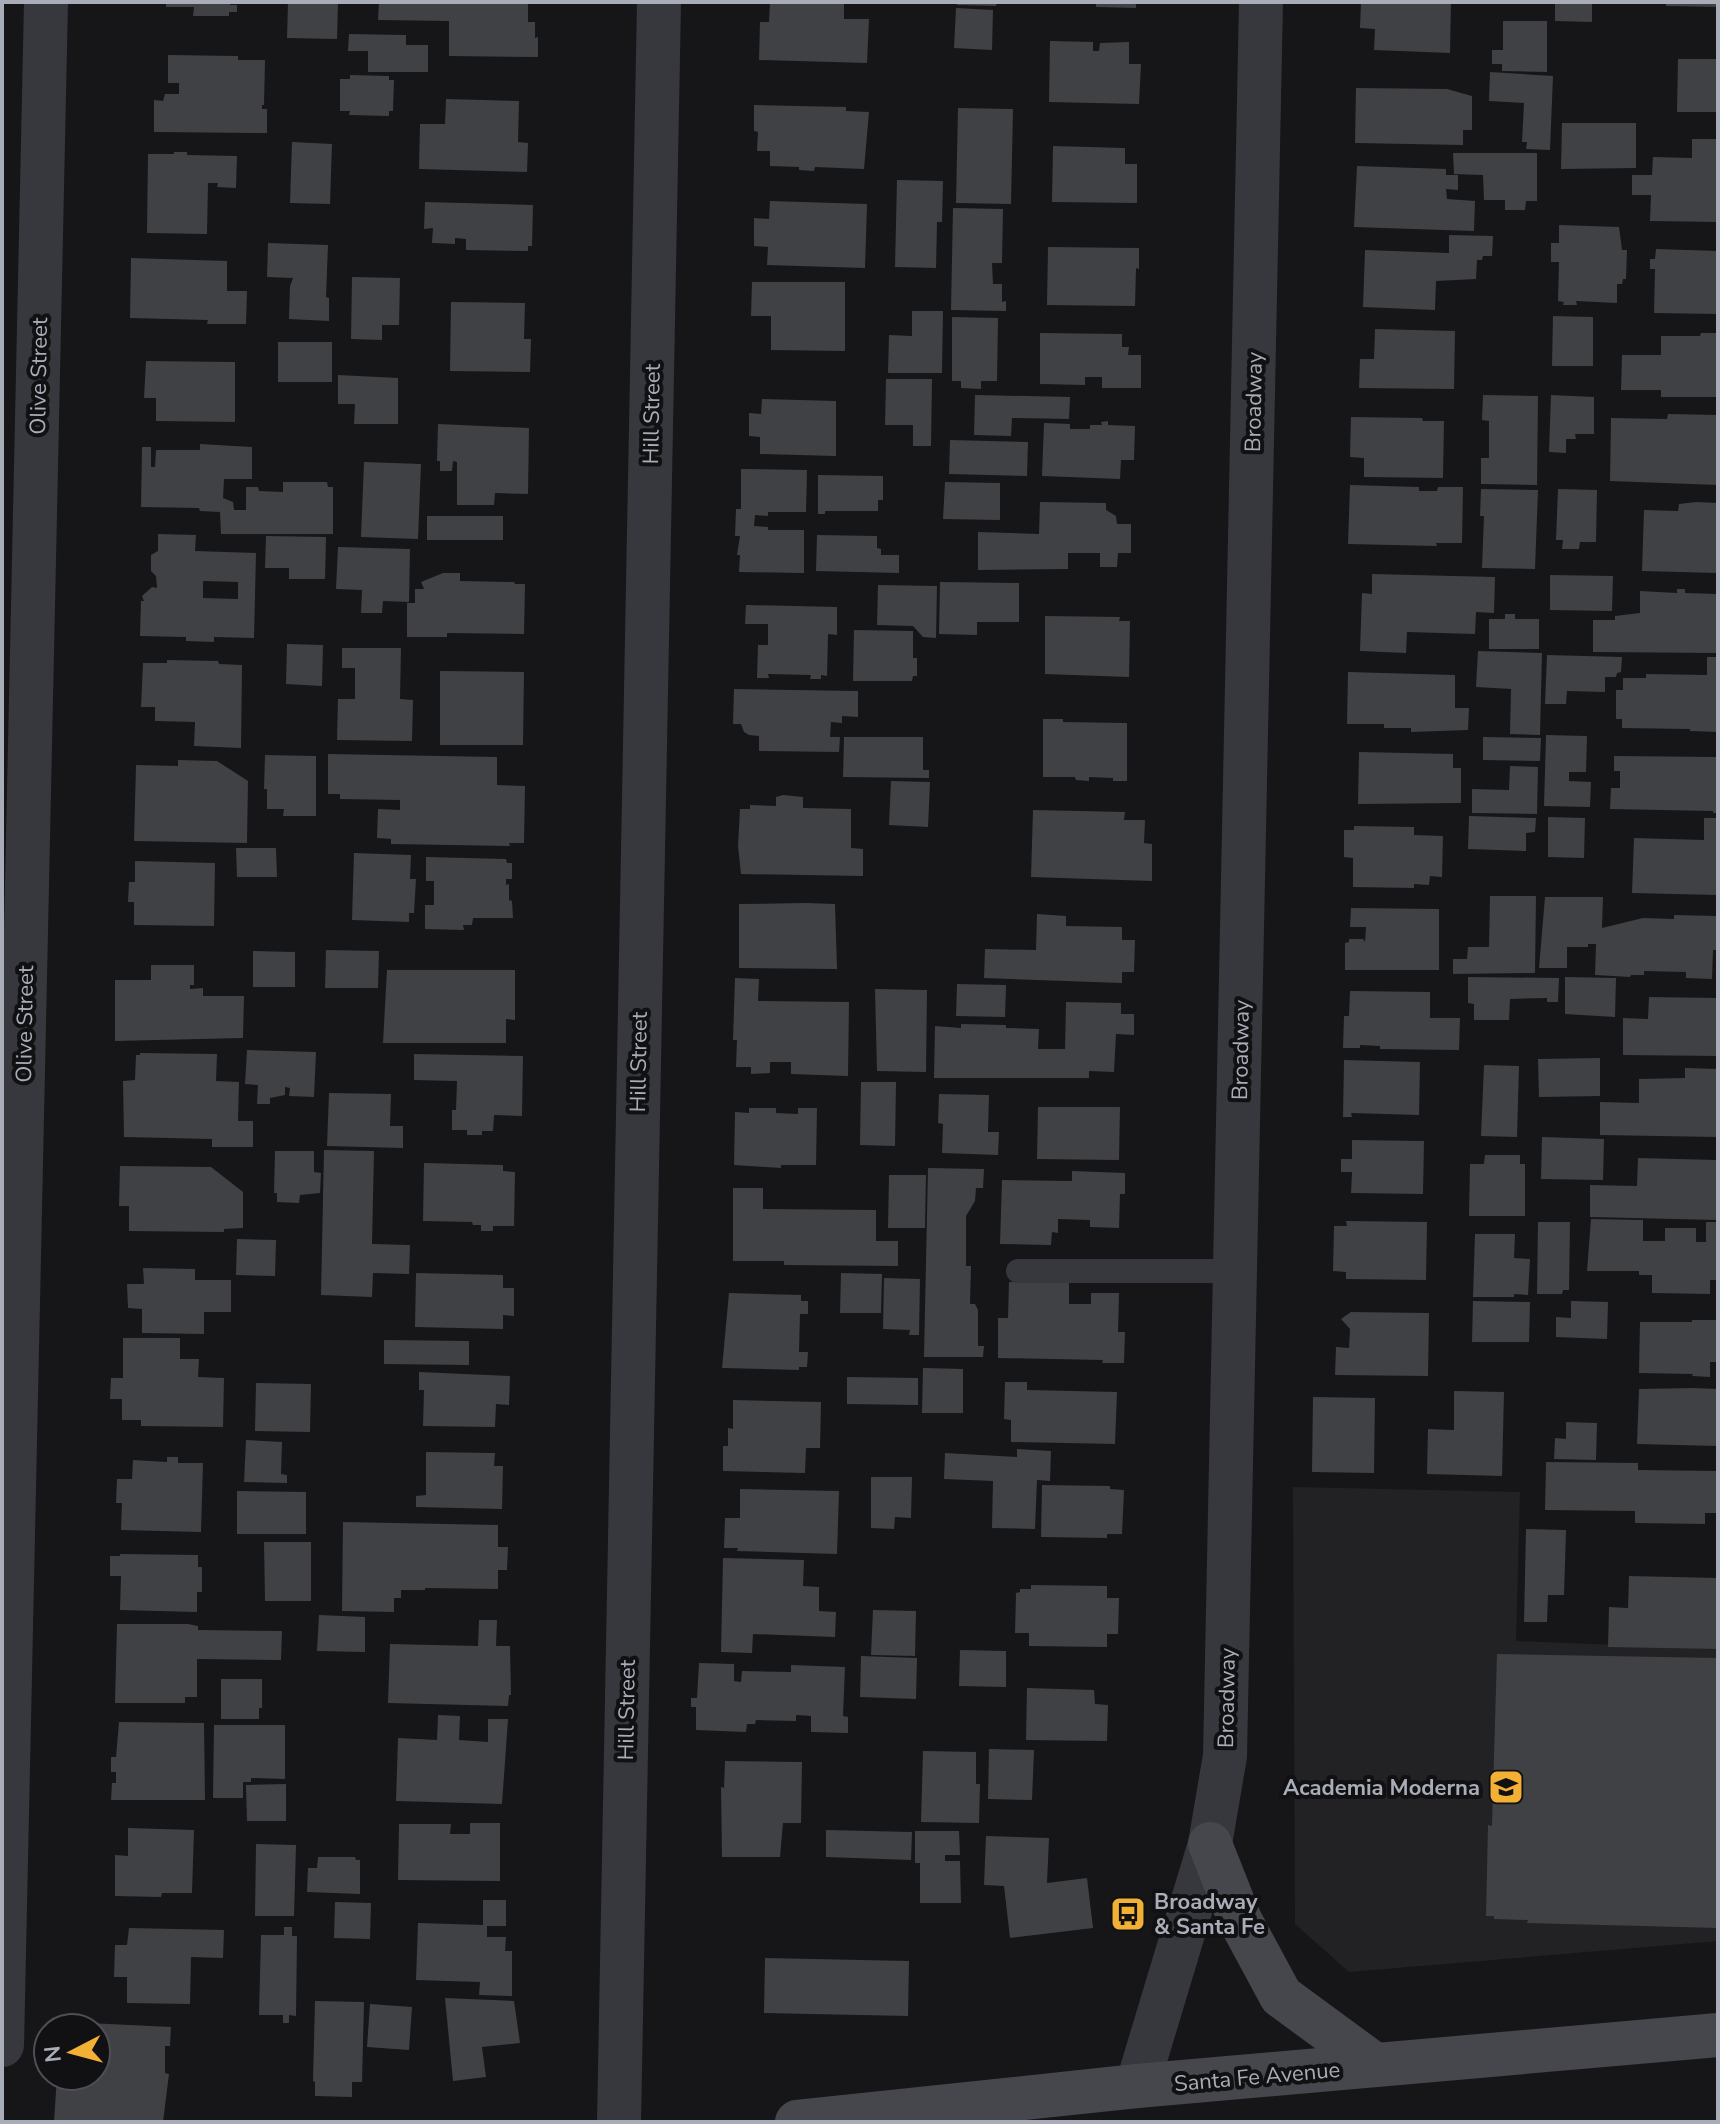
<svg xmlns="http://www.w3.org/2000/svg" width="1720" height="2124" font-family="'Nunito Sans',sans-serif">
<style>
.built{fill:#222225}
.building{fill:#404145;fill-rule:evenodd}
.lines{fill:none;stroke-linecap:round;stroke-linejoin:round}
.service{stroke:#37383d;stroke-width:24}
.minor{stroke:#37383d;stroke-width:44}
.tertiary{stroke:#37383d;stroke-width:44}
.secondary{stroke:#45474d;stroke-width:44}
.labels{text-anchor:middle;stroke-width:8;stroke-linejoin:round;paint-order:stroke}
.street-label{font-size:22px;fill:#a8adb8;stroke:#111113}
.poi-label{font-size:22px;font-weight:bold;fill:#a8adb8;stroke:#111113;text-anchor:end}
</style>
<rect width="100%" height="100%" fill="#161618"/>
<polygon class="built" points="1293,1487 1520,1492 1516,1641 1718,1649 1718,1941 1349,1972 1295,1924"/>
<g class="building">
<polygon points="166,2 230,2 230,5 237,5 237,12 229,12 229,16 193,16 194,7 166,7"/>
<polygon points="288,2 338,2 337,39 287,38"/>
<polygon points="379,2 528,4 528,22 535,22 535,38 538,37 538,57 449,56 449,21 378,20"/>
<polygon points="770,2 844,2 844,19 869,19 867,63 759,60 760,22 769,22"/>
<polygon points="957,2 997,2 996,6 957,5"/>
<polygon points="1096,2 1136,2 1136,8 1096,7"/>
<polygon points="1361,2 1451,2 1450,53 1374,50 1375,29 1360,28"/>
<polygon points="1555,2 1592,2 1592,22 1555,21"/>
<polygon points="1666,2 1718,2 1718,7 1666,6"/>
<polygon points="956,8 993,10 992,50 954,48"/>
<polygon points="1503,21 1547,21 1547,72 1502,71 1502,64 1492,64 1492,50 1503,50"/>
<polygon points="349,34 406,35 406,45 428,45 428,72 368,72 368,51 348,51"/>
<polygon points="1050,41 1093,42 1093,51 1099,51 1100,43 1129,42 1129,64 1141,64 1139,104 1049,102"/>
<polygon points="168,55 238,56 238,60 265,60 264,105 262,105 262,109 267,109 267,133 154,132 154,100 163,101 165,94 179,94 179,83 168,83"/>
<polygon points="1678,59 1718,59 1718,112 1677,112"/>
<polygon points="1490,72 1553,76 1550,150 1526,149 1527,142 1522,142 1524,103 1489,101"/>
<polygon points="350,75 389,76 389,80 394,80 393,111 389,111 389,116 349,115 350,111 340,111 340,79 350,79"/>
<polygon points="1356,88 1447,89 1472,96 1472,130 1463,130 1463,145 1355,143"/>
<polygon points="446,99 519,101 518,142 528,143 527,172 419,169 420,124 445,124"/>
<polygon points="754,105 846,107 846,111 869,112 864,169 815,167 814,171 799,170 799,167 770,166 770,151 757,151 758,132 754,131"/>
<polygon points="958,108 1013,109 1011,204 956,203"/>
<polygon points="1562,123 1636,123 1636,168 1561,169"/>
<polygon points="1692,139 1718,139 1718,222 1650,221 1651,195 1632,195 1632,175 1652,175 1653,157 1692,158"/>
<polygon points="292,142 332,144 330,204 290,203"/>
<polygon points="1053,146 1125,148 1125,164 1137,164 1137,203 1052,202"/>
<polygon points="174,152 187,152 187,155 237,156 236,188 217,187 218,183 208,183 207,234 147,233 148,154 174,154"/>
<polygon points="1453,153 1537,153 1537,201 1526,201 1525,210 1505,210 1505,200 1484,200 1483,175 1454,174"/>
<polygon points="1357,166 1446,169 1446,175 1458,175 1458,190 1446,189 1447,199 1475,201 1474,231 1354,227"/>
<polygon points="897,180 943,181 942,222 937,222 936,268 895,267"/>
<polygon points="770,201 867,204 865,268 767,265 768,247 754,246 754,218 769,219"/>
<polygon points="425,202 533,205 532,246 528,246 528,251 466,250 466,239 455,238 455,244 432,243 433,228 424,229"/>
<polygon points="953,208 1003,209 1002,263 992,263 993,284 1002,284 1002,302 1006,301 1006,311 951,310"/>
<polygon points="1559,225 1619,227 1622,250 1627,250 1626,279 1623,279 1622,284 1617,284 1617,303 1576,301 1577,305 1563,305 1564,302 1558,301 1559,262 1551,262 1551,243 1559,243"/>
<polygon points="1449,235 1493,236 1492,256 1483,256 1482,260 1477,260 1476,279 1436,281 1435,310 1363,307 1365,250 1449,253"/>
<polygon points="268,243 328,245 326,297 329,298 329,321 289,319 290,286 293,278 267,277"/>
<polygon points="1048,247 1139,248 1139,269 1136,268 1135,306 1047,305"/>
<polygon points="1656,249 1718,251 1718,314 1654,313 1655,269 1650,269 1650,259 1655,259"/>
<polygon points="131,258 227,261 227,291 247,291 246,324 207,324 208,320 130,318"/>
<polygon points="352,277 400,278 399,325 382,325 382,340 351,339"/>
<polygon points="752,282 845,282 845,351 771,350 771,316 751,316"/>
<polygon points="451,302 525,303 524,339 531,339 530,372 450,371"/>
<polygon points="912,311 943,311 942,373 888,373 889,335 912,336"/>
<polygon points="1553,316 1593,317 1593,366 1552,366"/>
<polygon points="952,317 998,318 997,381 981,381 981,389 961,388 961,381 952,381"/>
<polygon points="1375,329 1455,331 1454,389 1359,388 1360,359 1374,359"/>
<polygon points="1040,333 1122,334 1122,347 1129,347 1128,355 1141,355 1141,388 1102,388 1102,377 1085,377 1085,385 1040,384"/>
<polygon points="1701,333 1718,333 1718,397 1661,397 1661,390 1621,390 1622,355 1661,355 1661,336 1700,336"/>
<rect x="278" y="342" width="54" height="40"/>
<polygon points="146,361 235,362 235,422 156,421 156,398 144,398"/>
<polygon points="338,375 398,378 398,424 354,424 355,404 338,404"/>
<polygon points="886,379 932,379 931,446 913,446 913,425 885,425"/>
<polygon points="975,395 1070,397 1069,419 1012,418 1011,436 974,435"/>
<polygon points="1483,395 1538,396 1537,485 1481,484 1481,458 1489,458 1489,421 1482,420"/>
<polygon points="1551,395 1594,397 1594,434 1575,434 1576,439 1566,439 1566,453 1549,452"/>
<polygon points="762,399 836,401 836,456 760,454 760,437 749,436 749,413 761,414"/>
<polygon points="1668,414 1718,415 1718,485 1610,481 1611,418 1667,419"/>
<polygon points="1351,417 1422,418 1423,421 1444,421 1443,478 1364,477 1364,458 1350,457"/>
<polygon points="1108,421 1108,425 1135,426 1134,460 1121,460 1120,479 1042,476 1044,423 1070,424 1070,429 1090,429 1090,425 1102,425 1101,422"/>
<polygon points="438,424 529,428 528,494 495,493 494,505 457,505 457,462 453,461 452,471 440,471 440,461 437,461"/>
<polygon points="950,440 1028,442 1027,476 949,474"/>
<polygon points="200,444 252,447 252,479 224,479 223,498 233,502 234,510 246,510 246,487 258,487 259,491 283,492 283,482 327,482 328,487 333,487 333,534 221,534 220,512 200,511 199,508 141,507 142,447 151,447 151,467 155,467 156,450 200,450"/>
<polygon points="364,462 421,464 418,539 361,537"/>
<polygon points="741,469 807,470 806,512 768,512 768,516 755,515 754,526 768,527 768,530 804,530 804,573 739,572 740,555 737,555 740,536 735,536 736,509 741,509"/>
<polygon points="818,475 883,476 883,500 878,500 878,511 825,511 825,514 818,514"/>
<polygon points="945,482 1000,483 1000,520 943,519"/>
<polygon points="1350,485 1419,487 1419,491 1437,491 1438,487 1463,487 1462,543 1436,543 1437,546 1348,544"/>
<polygon points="1481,489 1538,490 1535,569 1482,568 1484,516 1480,516"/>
<polygon points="1558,489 1597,490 1596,542 1580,542 1579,549 1562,549 1563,540 1556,540"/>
<polygon points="1040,502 1106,503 1106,510 1116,516 1117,524 1131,524 1131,553 1118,553 1117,567 1100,567 1100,553 1068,553 1068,569 978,570 978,532 1039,534"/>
<polygon points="1696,502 1718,503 1718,573 1642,571 1644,510 1678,511 1679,504"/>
<rect x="427" y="516" width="76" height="24"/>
<path d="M158,534L196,535L195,551L256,553L254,638L214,637V642L186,641V637L140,636L141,601H144L142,596L152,587L157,588L156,576L151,571V555L158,551ZM203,581L238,582V599L203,598Z"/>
<polygon points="817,535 877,536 877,548 881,549 881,555 899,555 899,573 816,571"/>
<polygon points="266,536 326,537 325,579 289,579 289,568 265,568"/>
<polygon points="338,547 410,549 409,602 383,601 382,613 361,613 362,590 336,589"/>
<polygon points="443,573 460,573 460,581 514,582 515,584 525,584 524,634 447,633 447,637 407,637 407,603 415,603 415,589 424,589 421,582"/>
<polygon points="1372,574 1495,577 1494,613 1476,612 1475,634 1407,632 1406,653 1360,651 1362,593 1372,594"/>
<polygon points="1550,575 1613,576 1612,611 1550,610"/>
<polygon points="940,582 1019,583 1019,622 977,622 977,635 939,634"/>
<polygon points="878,585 937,586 936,638 923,637 913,626 877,625"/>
<polygon points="1677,589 1685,589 1685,593 1718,594 1718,653 1593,652 1593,620 1615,620 1615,616 1640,613 1640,591 1677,593"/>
<polygon points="746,605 837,607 837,635 828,634 827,676 821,675 821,679 810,679 811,675 768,674 769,678 757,678 758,645 768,645 768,624 745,624"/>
<polygon points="1505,614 1515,614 1515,619 1539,619 1539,649 1489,649 1489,619 1505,619"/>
<polygon points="1045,616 1120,617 1119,621 1130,621 1129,677 1045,674"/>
<polygon points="854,630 913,631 913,658 917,658 917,676 913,676 912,681 853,681"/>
<polygon points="287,644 323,645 322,686 286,684"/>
<polygon points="342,648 401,648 400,699 413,700 412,741 337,740 338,699 355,699 355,668 342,668"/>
<polygon points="1478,651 1542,653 1540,735 1510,734 1511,689 1476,687"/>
<polygon points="1547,655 1622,657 1621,672 1617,673 1616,677 1605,677 1605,692 1567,691 1566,704 1545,704"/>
<polygon points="1707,657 1718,657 1718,732 1690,731 1690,729 1622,728 1622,719 1616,719 1616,690 1623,690 1623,678 1646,678 1646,674 1707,675"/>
<polygon points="167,660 218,661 219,664 242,665 241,748 194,746 195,722 155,721 155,707 141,707 143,663 167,663"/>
<polygon points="440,671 524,672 523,745 440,745"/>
<polygon points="1348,672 1455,675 1455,708 1469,708 1468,730 1411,732 1411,728 1384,728 1384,724 1347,724"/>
<polygon points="734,689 858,691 858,717 842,716 842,723 831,722 830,737 840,737 839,752 759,751 759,736 749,735 744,732 741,724 733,724"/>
<polygon points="1043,719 1063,719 1063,722 1127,723 1127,781 1113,781 1113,778 1089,777 1089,781 1076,780 1075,777 1043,777"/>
<polygon points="1546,735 1587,736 1586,772 1569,772 1569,781 1591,782 1590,807 1544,806"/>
<polygon points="844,737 923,737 923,770 929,770 929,778 843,777"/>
<polygon points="1483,737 1541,738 1540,761 1483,760"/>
<polygon points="1359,752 1453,754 1453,768 1461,768 1461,803 1358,804"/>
<polygon points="328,754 497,757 497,785 525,786 524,843 509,843 510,846 391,844 391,839 377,838 378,809 400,810 400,800 340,799 340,794 328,794"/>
<polygon points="265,755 316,756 316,816 283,816 284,809 267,809 267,789 264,789"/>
<polygon points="1614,756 1718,757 1718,813 1713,813 1713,811 1610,809 1611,788 1620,788 1620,771 1614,771"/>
<polygon points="178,760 217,761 248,781 247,843 134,841 136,765 178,766"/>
<polygon points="1510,766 1538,767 1537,814 1472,813 1472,789 1509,790"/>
<polygon points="891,781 930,782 928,827 889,825"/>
<polygon points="783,795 803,797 803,808 851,809 851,848 863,849 863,876 741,874 738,846 740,809 750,809 750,805 776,806 776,797"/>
<polygon points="1033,810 1125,812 1124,820 1145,820 1144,843 1152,844 1152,881 1031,877"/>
<polygon points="1469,816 1536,818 1535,832 1526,833 1526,851 1468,849"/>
<polygon points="1548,817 1585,818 1584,858 1548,857"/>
<polygon points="1704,818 1718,818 1718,895 1632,893 1634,838 1704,840"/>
<polygon points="1354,826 1414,827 1414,835 1443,836 1442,877 1430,876 1429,885 1414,884 1414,888 1353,887 1353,858 1344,857 1344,830 1354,830"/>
<polygon points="236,848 276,848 277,877 237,877"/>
<polygon points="354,853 411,855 410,879 416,879 414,913 409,913 409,922 352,920"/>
<polygon points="426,857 506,859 507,863 512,863 512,879 506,879 506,885 509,884 509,900 512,901 513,918 473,918 472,925 463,925 464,930 425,929 425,905 434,905 434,881 426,881"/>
<polygon points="135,861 215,863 214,926 134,925 134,902 128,902 129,882 135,882"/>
<polygon points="1490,896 1536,896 1535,973 1453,974 1453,959 1467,959 1468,947 1489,947"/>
<polygon points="1545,897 1603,897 1602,928 1643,918 1674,919 1674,915 1718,916 1718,950 1713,950 1712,979 1686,978 1686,972 1644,971 1644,975 1631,975 1630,977 1595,975 1596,944 1588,944 1588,947 1567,947 1567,968 1539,968"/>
<polygon points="806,903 835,904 837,969 739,968 739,904"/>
<polygon points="1351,908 1439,909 1439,970 1345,970 1345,943 1349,942 1349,939 1363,939 1365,942 1366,927 1350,927"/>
<polygon points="1037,914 1066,916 1066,926 1122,927 1122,940 1135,940 1134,972 1122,972 1122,983 984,978 985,949 1036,950"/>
<polygon points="326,950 379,951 378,988 325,988"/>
<polygon points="253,951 295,952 295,987 253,987"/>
<polygon points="151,965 194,965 194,985 190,985 190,989 203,988 203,996 244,996 243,1038 115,1041 115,980 151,980"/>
<polygon points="387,970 515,970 515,1020 506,1019 506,1043 383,1043"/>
<polygon points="1468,977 1559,978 1558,1002 1547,1002 1547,998 1510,999 1509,1020 1474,1020 1474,1004 1468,1003"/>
<polygon points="1565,977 1616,978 1615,1017 1565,1014"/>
<polygon points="735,978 759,979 758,1001 849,1002 848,1076 791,1074 791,1062 770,1062 770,1073 751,1074 751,1067 736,1067 737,1040 733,1040"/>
<polygon points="957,984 1006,985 1005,1017 956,1016"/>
<polygon points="875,989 927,990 926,1072 877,1071"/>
<polygon points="1350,991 1430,992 1430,1018 1460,1018 1459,1050 1380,1049 1380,1046 1360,1045 1360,1048 1343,1048 1344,1016 1349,1016"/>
<polygon points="1649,997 1718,998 1718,1056 1623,1055 1623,1018 1648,1019"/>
<polygon points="1066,1002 1121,1003 1121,1014 1134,1014 1134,1035 1116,1034 1114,1072 1089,1071 1089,1078 934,1078 935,1026 961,1028 961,1024 1006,1025 1006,1028 1039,1029 1038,1049 1065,1049"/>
<polygon points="247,1050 316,1052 314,1097 289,1096 290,1088 285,1087 285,1095 270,1098 270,1104 257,1104 258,1085 245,1084"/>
<polygon points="140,1053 217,1054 216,1081 239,1082 238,1121 253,1121 253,1147 212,1147 212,1139 124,1137 123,1081 135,1080 136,1055 140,1055"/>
<polygon points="414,1054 523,1056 522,1116 494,1115 493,1131 482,1131 482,1135 467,1135 467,1130 452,1130 452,1110 456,1110 457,1081 414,1080"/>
<polygon points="1600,1058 1600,1096 1539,1097 1538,1059"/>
<polygon points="1344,1060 1420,1062 1419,1115 1351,1113 1352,1117 1343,1117"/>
<polygon points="1484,1065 1519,1066 1517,1137 1481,1136"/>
<polygon points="1685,1068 1718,1069 1718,1137 1600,1135 1600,1102 1639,1103 1639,1079 1685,1078"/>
<polygon points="861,1082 896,1082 895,1146 860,1145"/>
<polygon points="329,1093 391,1094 390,1126 403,1126 403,1148 327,1146"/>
<polygon points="939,1094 989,1095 988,1132 999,1132 998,1155 942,1153 943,1124 938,1123"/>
<polygon points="1038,1107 1120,1107 1119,1160 1037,1159"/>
<polygon points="749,1108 776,1108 776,1113 798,1114 798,1108 817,1108 816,1165 781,1165 781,1168 734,1165 735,1112 749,1113"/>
<polygon points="1542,1137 1604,1139 1603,1180 1541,1179"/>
<polygon points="1352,1140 1424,1141 1423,1194 1351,1193 1352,1172 1341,1172 1341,1159 1352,1159"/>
<polygon points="324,1150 374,1151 372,1244 410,1245 409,1274 373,1273 372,1297 321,1295"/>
<polygon points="275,1151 314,1151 314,1172 321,1173 320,1193 300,1195 299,1203 277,1202 277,1193 274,1193"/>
<polygon points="1485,1155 1520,1155 1520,1164 1525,1164 1525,1216 1469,1216 1470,1164 1484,1164"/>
<polygon points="1638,1158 1718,1160 1718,1220 1590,1217 1590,1185 1637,1186"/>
<polygon points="424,1163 503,1165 503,1171 515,1172 514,1226 493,1226 493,1231 481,1231 481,1225 473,1225 472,1222 423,1221"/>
<polygon points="120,1166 211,1167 243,1192 243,1228 224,1229 224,1232 129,1231 129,1206 119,1206"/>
<polygon points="928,1168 984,1169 983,1188 976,1188 975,1201 966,1216 966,1266 971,1266 970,1304 975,1304 978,1310 978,1346 984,1346 983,1357 924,1357"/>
<polygon points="1072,1171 1125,1173 1125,1194 1120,1194 1119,1228 1090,1227 1090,1220 1058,1219 1058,1233 1052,1232 1051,1245 1000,1244 1002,1180 1072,1181"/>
<polygon points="889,1175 926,1175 925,1228 888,1228"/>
<polygon points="733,1188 763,1188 763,1209 876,1210 876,1241 898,1241 898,1266 784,1265 784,1261 733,1261"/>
<polygon points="1591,1219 1643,1220 1643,1241 1665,1241 1665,1228 1696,1228 1696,1242 1706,1242 1706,1222 1718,1222 1718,1280 1710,1280 1710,1294 1652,1293 1652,1275 1639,1275 1639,1271 1587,1271"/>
<polygon points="1346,1221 1427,1222 1426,1280 1346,1279 1346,1272 1333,1271 1334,1226 1347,1226"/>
<polygon points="1538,1222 1570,1222 1569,1290 1563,1290 1562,1294 1537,1294"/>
<polygon points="1475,1234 1515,1234 1514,1258 1530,1259 1528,1295 1514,1294 1514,1297 1473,1297"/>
<polygon points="237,1239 276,1240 275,1276 236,1275"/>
<polygon points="143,1268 195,1269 195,1280 231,1280 231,1312 204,1312 204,1334 142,1333 142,1309 128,1308 127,1284 144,1284"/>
<polygon points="416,1273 503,1275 503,1288 514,1288 514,1316 503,1315 503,1329 415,1327"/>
<polygon points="841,1273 882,1274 881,1313 840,1313"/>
<polygon points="884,1278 920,1279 919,1335 909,1335 910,1330 883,1329"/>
<polygon points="1009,1282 1069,1283 1069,1304 1091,1304 1091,1293 1119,1293 1118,1332 1125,1332 1124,1363 1102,1363 1103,1360 998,1358 998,1318 1008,1318"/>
<polygon points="729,1293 801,1295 801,1301 808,1301 808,1314 800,1314 799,1352 808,1352 807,1367 799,1367 799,1370 722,1368"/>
<polygon points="1473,1301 1530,1302 1529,1342 1472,1342"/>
<polygon points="1571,1301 1608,1302 1607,1339 1556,1337 1556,1317 1571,1318"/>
<polygon points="1351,1312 1429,1313 1428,1376 1335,1375 1336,1347 1349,1348 1350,1329 1341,1319"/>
<polygon points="1692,1320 1718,1320 1718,1362 1710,1362 1710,1377 1692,1376 1693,1374 1639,1373 1640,1322 1692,1322"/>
<polygon points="123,1338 180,1338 180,1359 199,1359 198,1377 224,1378 223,1427 141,1426 141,1420 122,1420 122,1399 110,1399 111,1378 123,1378"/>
<polygon points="384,1340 469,1341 469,1365 384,1364"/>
<polygon points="923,1368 963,1369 963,1413 922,1413"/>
<polygon points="419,1372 510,1376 509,1405 496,1404 495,1427 423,1426 424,1390 419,1390"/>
<polygon points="847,1377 918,1378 918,1405 847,1404"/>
<polygon points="1005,1382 1027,1382 1027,1390 1117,1392 1115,1444 1011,1442 1011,1420 1004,1419"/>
<polygon points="256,1383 311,1384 310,1432 255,1431"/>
<polygon points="1693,1388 1718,1389 1718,1446 1637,1444 1639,1389"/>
<polygon points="1454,1391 1504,1392 1502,1476 1427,1474 1428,1429 1454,1430"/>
<polygon points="1313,1397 1375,1398 1374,1473 1312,1472"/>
<polygon points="733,1400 821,1402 820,1448 806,1448 805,1473 723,1471 723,1446 728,1446 728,1428 733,1429"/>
<polygon points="1566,1422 1597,1423 1596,1460 1554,1459 1555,1438 1566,1439"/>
<polygon points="246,1440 282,1442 281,1474 287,1475 287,1483 244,1482"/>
<polygon points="1017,1449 1051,1451 1050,1481 1037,1480 1035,1529 992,1528 993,1481 944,1479 945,1453 1017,1457"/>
<polygon points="426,1452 495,1453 494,1466 503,1466 502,1509 416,1507 416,1496 426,1495"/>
<polygon points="167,1457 178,1457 178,1463 203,1463 201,1532 121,1530 122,1503 116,1503 117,1479 132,1479 133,1460 167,1462"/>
<polygon points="1546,1462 1638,1463 1638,1470 1718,1471 1718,1513 1705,1513 1705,1524 1635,1523 1635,1511 1545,1510"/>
<polygon points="871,1477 912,1477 911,1518 895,1517 894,1529 871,1528"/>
<polygon points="1042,1485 1110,1486 1110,1489 1124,1490 1122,1534 1107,1534 1107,1538 1041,1537"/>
<polygon points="740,1489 839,1491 837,1554 737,1551 738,1548 724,1548 725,1518 740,1518"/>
<polygon points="237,1491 306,1492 306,1534 237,1534"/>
<polygon points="343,1522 498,1525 498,1547 508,1547 507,1570 498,1570 498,1589 425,1588 425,1590 401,1590 401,1598 394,1598 394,1612 342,1611"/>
<polygon points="1526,1529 1566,1530 1564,1595 1548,1595 1547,1622 1524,1622"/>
<polygon points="264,1542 311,1542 311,1601 265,1601"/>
<polygon points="120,1554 198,1555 198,1567 202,1567 202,1592 197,1592 197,1612 120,1610 121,1576 110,1576 110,1556 120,1556"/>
<polygon points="723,1558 804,1560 803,1586 819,1587 819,1611 836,1612 835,1637 753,1634 752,1653 721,1652"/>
<polygon points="1629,1576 1718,1578 1718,1649 1608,1647 1609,1607 1628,1608"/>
<polygon points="1031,1585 1107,1586 1107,1598 1119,1598 1118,1634 1107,1634 1107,1647 1029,1646 1029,1633 1015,1633 1016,1593 1020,1592 1020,1589 1031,1589"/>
<polygon points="873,1610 916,1611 915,1656 871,1655"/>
<polygon points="319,1615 365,1617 365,1652 317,1651"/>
<polygon points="479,1620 497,1620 496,1646 510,1646 511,1695 509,1695 508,1706 388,1703 390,1644 478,1646"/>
<polygon points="117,1624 188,1624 198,1626 198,1630 282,1631 281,1660 197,1659 197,1697 185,1697 185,1703 115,1703"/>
<polygon points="960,1650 1006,1651 1006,1687 959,1686"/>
<polygon points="1497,1654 1718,1658 1718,1928 1527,1923 1528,1920 1494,1919 1494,1916 1486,1916 1488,1825 1492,1826"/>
<polygon points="861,1656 917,1658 916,1699 860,1697"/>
<polygon points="699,1663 734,1664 734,1681 741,1682 742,1671 791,1672 791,1665 845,1667 843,1716 848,1717 848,1733 811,1732 811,1716 796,1715 796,1721 756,1720 755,1724 747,1724 746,1732 696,1730 696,1707 691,1707 691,1698 697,1698"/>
<polygon points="221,1679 262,1679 262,1708 259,1708 259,1719 221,1719"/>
<polygon points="1027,1688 1094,1690 1095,1704 1108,1705 1107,1741 1026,1740"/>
<polygon points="438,1715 460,1716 459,1740 488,1742 488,1719 508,1719 502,1804 396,1801 398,1738 437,1740"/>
<polygon points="119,1722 204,1723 205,1800 111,1800 112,1783 116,1783 116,1772 111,1772 111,1757 116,1757"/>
<polygon points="214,1725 285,1725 285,1779 251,1778 251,1782 243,1782 243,1798 213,1798"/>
<polygon points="989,1749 1034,1750 1032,1800 988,1799"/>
<polygon points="923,1751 976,1752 976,1784 980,1784 979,1823 921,1822"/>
<polygon points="725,1761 802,1762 801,1823 783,1823 780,1857 722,1857 721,1787 724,1788"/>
<polygon points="286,1784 286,1821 247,1821 246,1785"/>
<polygon points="470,1823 500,1823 500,1881 398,1880 399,1824 451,1824 450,1834 470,1834"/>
<polygon points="128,1828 194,1830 192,1893 162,1893 161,1897 115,1896 115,1855 128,1856"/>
<polygon points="826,1830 912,1832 911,1860 826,1857"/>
<polygon points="915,1831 959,1831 960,1855 945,1855 945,1861 960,1861 961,1903 920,1903 920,1863 915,1863"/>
<polygon points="986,1836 1049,1838 1047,1883 1087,1878 1093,1928 1010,1938 1004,1886 984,1885"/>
<polygon points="256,1844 296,1845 294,1916 255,1916"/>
<polygon points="318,1857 355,1857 356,1860 360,1860 360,1894 307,1892 308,1868 317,1868"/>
<polygon points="483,1900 506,1900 506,1926 487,1926 487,1937 506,1937 505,1951 512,1951 512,1996 479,1995 480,1982 416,1980 418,1923 483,1925"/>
<polygon points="335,1902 371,1903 370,1939 334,1938"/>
<polygon points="284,1927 292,1927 292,1936 297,1936 296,2016 289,2015 289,2023 283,2023 283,2015 259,2015 261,1935 284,1935"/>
<polygon points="129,1928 224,1930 223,1958 191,1957 190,2004 127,2003 127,1977 114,1977 115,1945 127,1945"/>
<polygon points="765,1958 909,1961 908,2016 764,2013"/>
<polygon points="445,1998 514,2001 520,2043 482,2047 486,2077 453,2081"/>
<polygon points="315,2001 364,2002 362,2082 352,2082 352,2097 315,2096 315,2082 313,2081"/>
<polygon points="370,2004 412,2007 409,2050 367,2047"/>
<polygon points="88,2023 171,2027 170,2046 165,2046 165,2073 169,2074 163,2122 54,2122 57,2076 96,2076 96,2028 88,2028"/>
</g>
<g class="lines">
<polyline class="service" points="1018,1271 1236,1271"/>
<g class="minor">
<polyline points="2,2045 46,2"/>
<polyline points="619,2122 659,2"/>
</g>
<polyline class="tertiary" points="1137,2086 1210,1844 1225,1756 1261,2"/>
<g class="secondary">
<polyline points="1210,1844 1240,1920 1281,1996 1375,2065"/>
<polyline points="797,2122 1137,2086 1718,2035"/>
</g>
</g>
<defs>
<symbol id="school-square" viewBox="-11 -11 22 22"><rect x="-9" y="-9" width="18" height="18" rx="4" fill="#f2b134" stroke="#111113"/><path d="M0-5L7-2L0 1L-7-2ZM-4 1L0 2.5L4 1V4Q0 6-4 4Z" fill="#111"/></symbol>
<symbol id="bus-square" viewBox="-11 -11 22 22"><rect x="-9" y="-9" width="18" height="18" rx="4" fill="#f2b134" stroke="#111113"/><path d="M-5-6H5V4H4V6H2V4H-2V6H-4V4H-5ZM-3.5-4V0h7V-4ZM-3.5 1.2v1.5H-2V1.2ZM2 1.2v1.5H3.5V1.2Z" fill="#111"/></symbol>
</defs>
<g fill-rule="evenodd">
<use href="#school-square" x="1486" y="1767" width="40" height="40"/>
<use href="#bus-square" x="1108" y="1894" width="40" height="40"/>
</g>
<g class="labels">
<g class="street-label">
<text transform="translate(38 376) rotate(-89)" y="8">Olive Street</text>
<text transform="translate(1253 402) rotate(-89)" y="8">Broadway</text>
<text transform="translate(651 414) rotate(-89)" y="8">Hill Street</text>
<text transform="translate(24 1024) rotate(-89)" y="8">Olive Street</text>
<text transform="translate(1240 1050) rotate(-89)" y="8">Broadway</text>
<text transform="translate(638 1062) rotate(-89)" y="8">Hill Street</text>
<text transform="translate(1226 1698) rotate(-89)" y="8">Broadway</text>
<text transform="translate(626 1710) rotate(-89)" y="8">Hill Street</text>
<text transform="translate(1257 2076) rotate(-5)" y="8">Santa Fe Avenue</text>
</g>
<g class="poi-label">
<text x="1480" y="1795">Academia Moderna</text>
<text x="1154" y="1909" text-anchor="start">Broadway<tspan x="1154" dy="25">&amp; Santa Fe</tspan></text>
</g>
</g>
<rect width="1720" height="2124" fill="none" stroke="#a8adb8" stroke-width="8"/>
<g transform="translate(72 2052) rotate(264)"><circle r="38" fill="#111113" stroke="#4d4f55" stroke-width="2"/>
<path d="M0-6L14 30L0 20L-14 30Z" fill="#f2b134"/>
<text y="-12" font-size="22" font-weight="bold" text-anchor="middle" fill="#a8adb8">N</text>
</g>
</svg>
